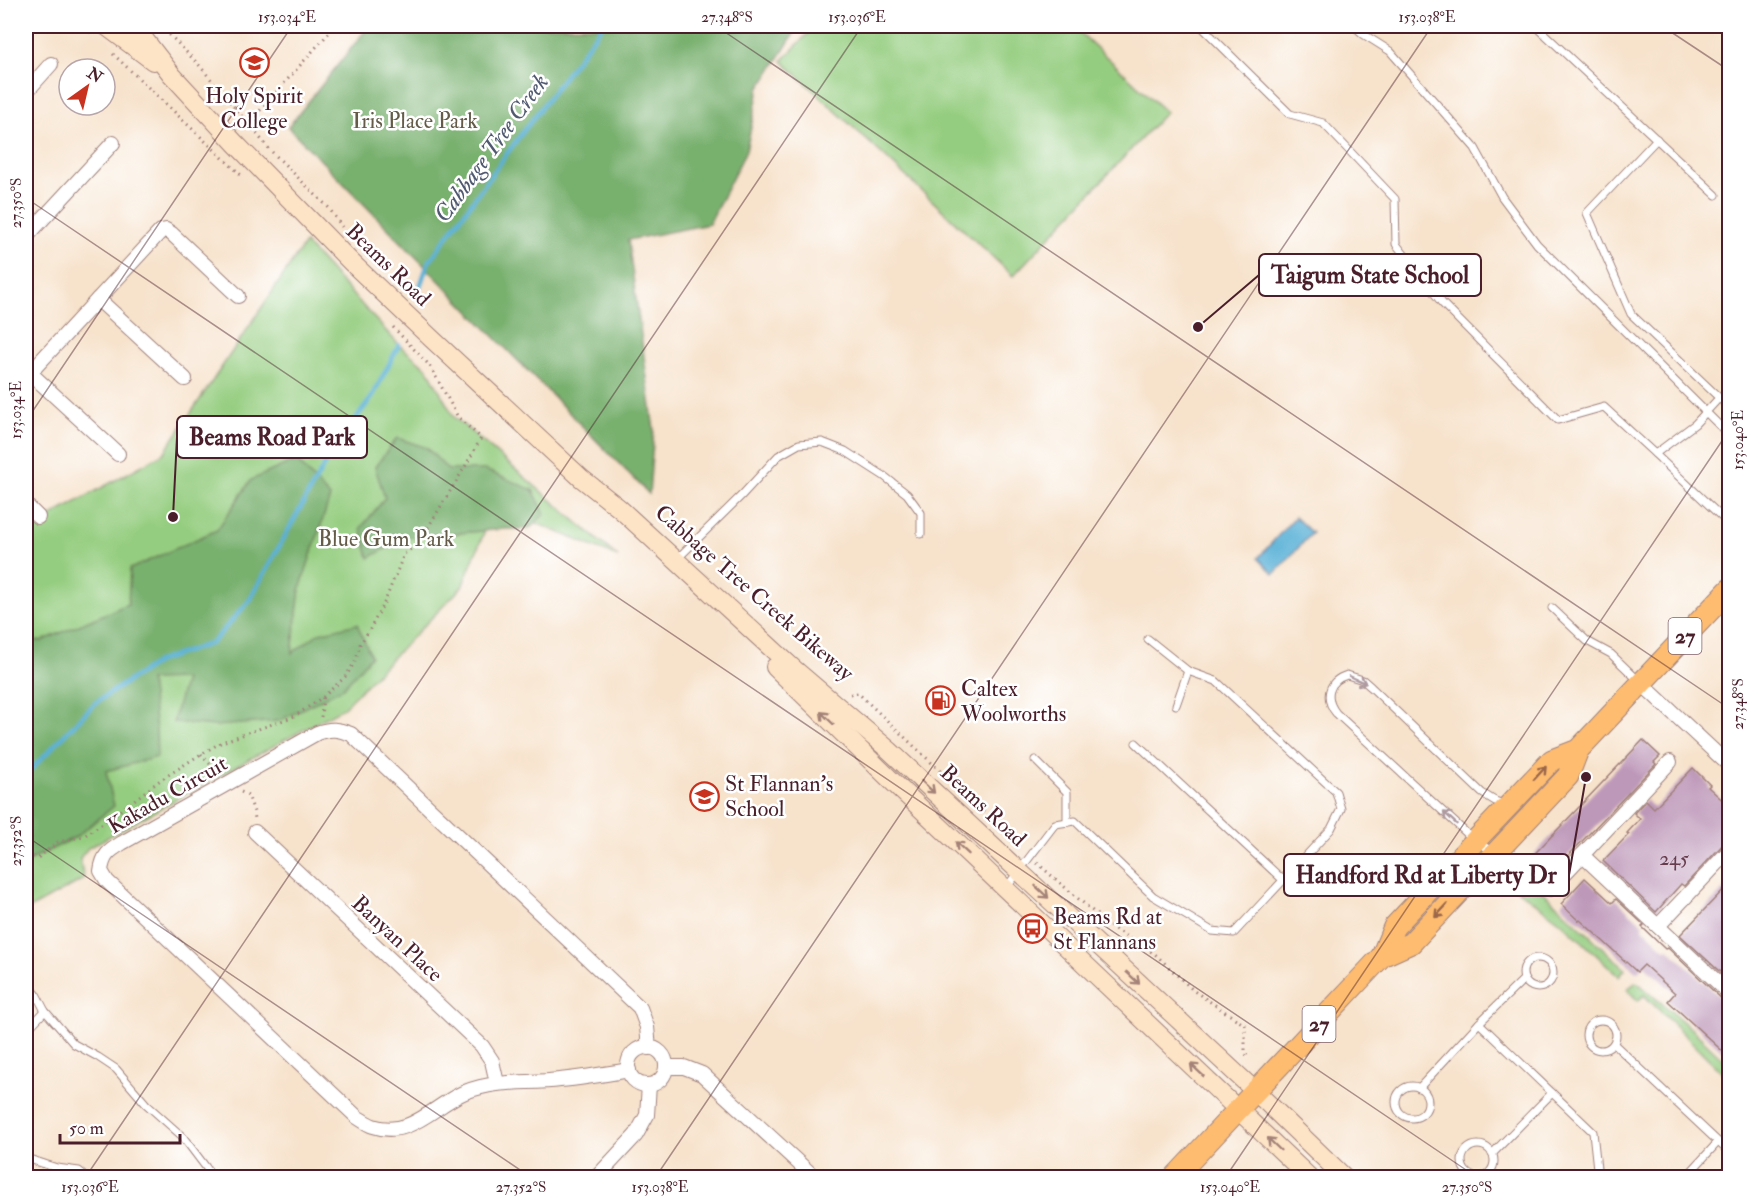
<svg xmlns="http://www.w3.org/2000/svg" width="1755" height="1203" font-family="'IM FELL Double Pica',serif">
<style>
.green{fill:#95cd80;stroke:#707656;stroke-width:1.5}
.forest{fill:#78b06e;stroke:#61684c;stroke-width:1.5}
.water{fill:#5ab1d7;stroke:#526881;stroke-width:1.5}
.lines{fill:none;stroke-linecap:round;stroke-linejoin:round}
.stream{stroke:#5ab1d7;stroke-width:4.5}
.building{fill:#be98b9}
.lane-casing{stroke:#a0807b;stroke-width:9}
.street-casing{stroke:#a0807b;stroke-width:16}
.secondary-casing{stroke:#a0807b;stroke-width:20}
.primary-casing{stroke:#a0807b;stroke-width:23}
.path{stroke:#a0807b;stroke-width:3;stroke-dasharray:1.5 4.5;stroke-linecap:butt}
.lane{stroke:#fff;stroke-width:7}
.street{stroke:#fff;stroke-width:14}
.secondary{stroke:#fee4c6;stroke-width:18}
.primary{stroke:#fdbc70;stroke-width:21}
.oneway{stroke:#ae9aa0}
.oneway2{stroke:#a48278}
.oneway3{stroke:#9b664a}
.ticks{fill:none;stroke:#4a1f2b;stroke-width:1.5;stroke-opacity:0.45}
.labels{text-anchor:middle;stroke-width:5;stroke-linejoin:round;paint-order:stroke}
.number-label{font-size:20px;fill:#673d4e}
.shield{fill:#fff;stroke:#80626b;stroke-width:1.5}
.shield-label{font-size:21px;font-weight:bold;fill:#4a1f2b}
.poi-label{font-size:22px;fill:#4a1f2b;stroke:#fff;text-anchor:start}
.park-label{font-size:22px;fill:#645c49;stroke:#fff}
.street-label{font-size:22px;fill:#4a1f2b;stroke:#fff}
.water-label{font-size:24px;font-style:italic;fill:#505970;stroke:#fff}
.leader{fill:none;stroke:#4a1f2b;stroke-width:2}
.callout-dot{fill:#4a1f2b;stroke:#fff;stroke-width:2}
.callout{fill:#fff;stroke:#4a1f2b;stroke-width:2}
.callout-label{font-size:24px;text-anchor:middle;font-weight:bold;fill:#4a1f2b}
.neatline{fill:none;stroke:#4a1f2b;stroke-width:2}
.ticks-label{font-size:15px;text-anchor:middle;fill:#4a1f2b}
</style>
<rect width="100%" height="100%" fill="#fff"/>
<filter id="ink" filterUnits="userSpaceOnUse"><feTurbulence type="fractalNoise" baseFrequency=".0167" numOctaves="2"/><feDisplacementMap in="SourceGraphic" scale="12" xChannelSelector="R" yChannelSelector="G"/><feConvolveMatrix kernelMatrix="1 2 1 2 8 2 1 2 1" color-interpolation-filters="sRGB"/></filter>
<filter id="wash" filterUnits="userSpaceOnUse"><feTurbulence type="fractalNoise" baseFrequency=".008" numOctaves="4" result="noise"/><feDisplacementMap in="SourceGraphic" scale="24" xChannelSelector="R" yChannelSelector="G"/><feGaussianBlur stdDeviation="1.35" result="paint"/><feColorMatrix in="noise" values="0 0 0 0 0 0 0 0 0 0 0 0 0 0 0 0 0 1.4 0 .05"/><feComposite in="paint" operator="in"/></filter>
<g filter="url(#wash)">
<rect width="100%" height="100%" fill="#f7e2cb"/>
<g class="green">
<polygon points="815,26 1073,26 1166,112 1013,276 782,61"/>
<polygon points="305,243 399,345 427,368 454,417 618,557 495,506 462,587 343,708 88,848 80,858 84,879 26,911 26,530 164,453"/>
<polygon points="1514,864 1625,969 1619,976 1561,922 1497,874"/>
<polygon points="1637,982 1694,1031 1729,1065 1729,1079 1644,995 1638,1001 1627,989"/>
</g>
<g class="forest">
<polygon points="369,26 799,26 759,89 746,151 709,224 628,240 654,429 649,494 288,127"/>
<polygon points="397,438 427,448 448,470 485,470 533,490 545,514 529,529 504,529 405,538 369,558 361,528 385,498 375,467"/>
<polygon points="296,460 330,497 300,589 292,653 319,633 357,624 371,656 343,688 279,721 215,726 173,722 185,679 150,680 156,730 157,757 106,771 114,806 76,837 26,862 26,640 42,641 128,604 130,569 217,530 251,480"/>
</g>
<polygon class="water" points="1295,517 1312,533 1274,574 1258,558"/>
<g class="lines">
<g class="stream">
<polyline points="417,295 428,263 508,152 602,26"/>
<polyline points="26,775 95,703 159,661 212,643 249,601 331,453 372,397 399,345"/>
</g>
</g>
<g id="blocks">
<g class="building">
<polygon points="1643,740 1660,756 1654,762 1656,764 1541,884 1522,867"/>
<polygon points="1693,768 1710,785 1708,787 1730,807 1730,837 1684,886 1681,884 1656,912 1603,861 1629,834 1627,833 1640,819 1634,813 1646,800 1654,808"/>
<polygon points="1585,878 1612,903 1616,899 1644,925 1642,927 1665,949 1668,948 1724,1001 1730,1003 1730,1058 1668,1001 1675,993 1644,965 1637,972 1580,920 1579,921 1561,904"/>
<polygon points="1730,883 1730,981 1680,935"/>
</g>
</g>
</g>
<g filter="url(#ink)">
<use href="#blocks" fill-opacity="0" stroke="#a0807b" stroke-width="1.5"/>
<g class="lines">
<defs>
<g id="lane">
<polyline points="1201,26 1290,114 1323,123 1395,199 1396,244 1442,303 1558,420 1604,407 1655,454 1695,424 1719,398"/>
<polyline points="1354,26 1363,34 1390,51 1475,148 1502,197 1537,244 1730,436"/>
<polyline points="1536,26 1716,195"/>
<polyline points="1722,26 1730,31"/>
<polyline points="1657,139 1587,213 1631,314 1730,408"/>
<polyline points="1655,454 1729,524"/>
<polyline points="676,560 742,495 778,456 799,444 822,442 845,451 884,476 907,494 921,513 921,534"/>
<polyline points="1552,608 1587,641 1611,654 1639,681"/>
<polyline points="1176,705 1188,671"/>
<polyline points="1136,743 1283,880"/>
<polyline points="1035,760 1067,792 1067,822"/>
<path d="M1494,852L1475,841L1336,713C1324,698 1328,681 1347,675L1363,680L1371,687L1482,793L1495,801L1504,804"/>
<polyline points="1006,888 1055,824 1075,821 1153,896 1212,931 1234,933 1331,829 1341,809 1336,792 1216,681 1188,671 1148,639"/>
<circle cx="1538" cy="973" r="15"/>
<polyline points="26,982 36,994 45,1011 74,1044 98,1057 116,1069 146,1104 183,1137 214,1178"/>
<circle cx="1601" cy="1035" r="15"/>
<polyline points="1479,1023 1524,979"/>
<polyline points="26,1031 45,1011"/>
<polyline points="1614,1044 1730,1153"/>
<circle cx="1412" cy="1102" r="16"/>
<polyline points="1419,1088 1479,1023 1593,1132 1598,1178"/>
<circle cx="1478" cy="1161" r="16"/>
<polyline points="1492,1154 1552,1093"/>
<polyline points="26,1158 57,1168 79,1171 88,1178"/>
<polyline points="1685,1178 1718,1142"/>
</g>
<g id="street">
<polyline points="26,92 51,64"/>
<polyline points="26,237 113,143"/>
<polyline points="98,299 185,379"/>
<polyline points="30,373 118,454"/>
<polyline points="26,377 161,231 166,230 172,234 238,296"/>
<polyline points="26,505 38,517"/>
<polyline points="1641,683 1730,766"/>
<polyline points="255,832 482,1046 492,1061 497,1083"/>
<polyline points="1582,855 1730,994"/>
<polyline points="1550,889 1670,762"/>
<polyline points="1658,926 1730,850"/>
<circle cx="647" cy="1066" r="19"/>
<polyline points="666,1067 684,1067 702,1074 815,1178"/>
<path d="M629,1070C606,1074 583,1078 560,1080C526,1084 498,1079 465,1092C434,1105 410,1139 373,1126C367,1124 362,1120 357,1117L107,881L101,871C103,855 109,851 122,843L317,733C331,728 337,729 351,734L640,1008L647,1027L649,1048"/>
<polyline points="596,1178 636,1135 647,1115 649,1085"/>
</g>
<g id="secondary">
<polyline points="106,26 153,61"/>
<polyline points="134,26 172,75 235,143 351,262 432,339 581,478 619,508 794,669 889,750 1256,1092 1345,1178"/>
<polyline points="775,667 895,784 1310,1178"/>
</g>
<g id="primary">
<polyline points="1382,956 1411,943 1568,776 1578,750"/>
<polyline points="1174,1178 1382,956 1394,927 1475,841 1552,760 1578,750 1730,589"/>
</g>
</defs>
<use href="#lane" class="lane-casing"/>
<use href="#street" class="street-casing"/>
<use href="#secondary" class="secondary-casing"/>
<use href="#primary" class="primary-casing"/>
<g class="path">
<polyline points="80,26 90,33"/>
<polyline points="161,26 199,65 271,151 329,208 342,227"/>
<polyline points="113,54 241,175"/>
<polyline points="248,124 335,26"/>
<polyline points="850,694 858,693 993,821"/>
<polyline points="321,717 323,697"/>
<polyline points="201,754 218,773"/>
<polyline points="241,792 248,795 254,812 255,819"/>
<polyline points="26,857 39,857 58,842 84,836 117,813 159,781 201,754 222,742 295,716 323,697 346,676 356,660 360,644 370,629 385,601 404,554 423,540 427,529 466,465 481,438 458,417 430,366 392,326"/>
<polyline points="1037,863 1111,927 1155,954 1194,991 1245,1025 1245,1052 1248,1058"/>
</g>
<use href="#lane" class="lane"/>
<use href="#street" class="street"/>
<use href="#secondary" class="secondary"/>
<use href="#primary" class="primary"/>
</g>
<defs><path id="oneway-shaft" d="M-6 0H5M1.5-3L5.5 0L1.5 3" fill="none" stroke-width="1.6" stroke-linecap="round" stroke-linejoin="round" transform="scale(1.5)"/></defs>
<g class="oneway">
<use href="#oneway-shaft" transform="translate(1358 680) rotate(24)"/>
<use href="#oneway-shaft" transform="translate(1450 818) rotate(-137)"/>
</g>
<g class="oneway2">
<use href="#oneway-shaft" transform="translate(827 718) rotate(-136)"/>
<use href="#oneway-shaft" transform="translate(928 787) rotate(43)"/>
<use href="#oneway-shaft" transform="translate(962 848) rotate(-137)"/>
<use href="#oneway-shaft" transform="translate(1042 892) rotate(43)"/>
<use href="#oneway-shaft" transform="translate(1133 978) rotate(43)"/>
<use href="#oneway-shaft" transform="translate(1197 1070) rotate(-137)"/>
<use href="#oneway-shaft" transform="translate(1274 1144) rotate(-136)"/>
</g>
<g class="oneway3">
<use href="#oneway-shaft" transform="translate(1540 773) rotate(-47)"/>
<use href="#oneway-shaft" transform="translate(1441 911) rotate(133)"/>
</g>
</g>
<path class="ticks" d="M716,26L1730,709M1662,26L1730,71M26,198L1478,1178M26,421L292,26M26,836L532,1178M85,1178L862,26M655,1178L1432,26M1225,1178L1730,429"/>
<defs>
<symbol id="school-ring" viewBox="-11 -11 22 22"><circle r="9.5" fill="#fff" stroke="#c8321e" stroke-width="1.5"/><path d="M0-5L7-2L0 1L-7-2ZM-4 1L0 2.5L4 1V4Q0 6-4 4Z" fill="#c8321e"/></symbol>
<symbol id="fuel-ring" viewBox="-11 -11 22 22"><circle r="9.5" fill="#fff" stroke="#c8321e" stroke-width="1.5"/><path d="M-5.5-6h7V0h2V4h1.3V-2.5L3-4.5l.8-.8L6-3V5H2.5V1h-1V6h-7ZM-4.2-4.7v3.2H.2V-4.7Z" fill="#c8321e"/></symbol>
<symbol id="bus-ring" viewBox="-11 -11 22 22"><circle r="9.5" fill="#fff" stroke="#c8321e" stroke-width="1.5"/><path d="M-5-6H5V4H4V6H2V4H-2V6H-4V4H-5ZM-3.5-4V0h7V-4ZM-3.5 1.2v1.5H-2V1.2ZM2 1.2v1.5H3.5V1.2Z" fill="#c8321e"/></symbol>
</defs>
<g fill-rule="evenodd">
<use href="#school-ring" x="238" y="46" width="33" height="33"/>
<use href="#fuel-ring" x="924" y="684" width="33" height="33"/>
<use href="#school-ring" x="688" y="780" width="33" height="33"/>
<use href="#bus-ring" x="1016" y="912" width="33" height="33"/>
</g>
<g class="labels">
<g class="number-label">
<text x="1674" y="865">245</text>
</g>
<g class="shield">
<rect x="1668.5" y="618" width="33" height="36" rx="4.5"/>
<rect x="1302.5" y="1006" width="33" height="36" rx="4.5"/>
</g>
<g class="shield-label">
<text x="1685" y="643">27</text>
<text x="1319" y="1031">27</text>
</g>
<g class="poi-label">
<text x="254" y="103" text-anchor="middle">Holy Spirit<tspan x="254" dy="25">College</tspan></text>
<text x="961" y="696">Caltex<tspan x="961" dy="25">Woolworths</tspan></text>
<text x="725" y="791">St Flannan's<tspan x="725" dy="25">School</tspan></text>
<text x="1053" y="924">Beams Rd at<tspan x="1053" dy="25">St Flannans</tspan></text>
</g>
<g class="park-label">
<text x="415" y="128">Iris Place Park</text>
<text x="386" y="546">Blue Gum Park</text>
</g>
<g class="street-label">
<text transform="translate(389 264) rotate(44)" y="8">Beams Road</text>
<text transform="translate(755 592) rotate(41)" y="8">Cabbage Tree Creek Bikeway</text>
<text transform="translate(167 794) rotate(-30)" y="8">Kakadu Circuit</text>
<text transform="translate(984 805) rotate(43)" y="8">Beams Road</text>
<text transform="translate(398 938) rotate(43)" y="8">Banyan Place</text>
</g>
<g class="water-label">
<text transform="translate(491 148) rotate(-54)" y="8">Cabbage Tree Creek</text>
</g>
</g>
<path class="leader" d="M1198 327L1259 275M173 517L177 437M1586 777L1569 875"/>
<g class="callout-dot">
<circle cx="1198" cy="327" r="6"/>
<circle cx="173" cy="517" r="6"/>
<circle cx="1586" cy="777" r="6"/>
</g>
<g class="callout">
<rect x="1259" y="254" width="222" height="42" rx="6"/>
<rect x="177" y="416" width="190" height="42" rx="6"/>
<rect x="1284" y="854" width="285" height="42" rx="6"/>
</g>
<g class="callout-label">
<text x="1370" y="283">Taigum State School</text>
<text x="272" y="445">Beams Road Park</text>
<text x="1426" y="883">Handford Rd at Liberty Dr</text>
</g>
<rect width="1755" height="1203" fill="none" stroke="#fff" stroke-width="66"/>
<g transform="translate(87 87) rotate(34)"><circle r="28" fill="#ffffff" stroke="#b7a5aa" stroke-width="1.5"/>
<path d="M0-4.5L10 22L0 15L-10 22Z" fill="#c8321e"/>
<text y="-9" font-size="16" font-weight="bold" text-anchor="middle" fill="#4a1f2b">N</text>
</g>
<path d="M60 1134v9h120v-9" fill="none" stroke="#4a1f2b" stroke-width="3"/>
<text x="69" y="1134" font-size="18" fill="#4a1f2b" stroke="#ffffff" stroke-width="4.5" paint-order="stroke">50 m</text>
<rect x="33" y="33" width="1689" height="1137" class="neatline"/>
<g class="ticks-label">
<text x="287" y="22">153.034°E</text>
<text x="727" y="22">27.348°S</text>
<text x="857" y="22">153.036°E</text>
<text x="1427" y="22">153.038°E</text>
<text transform="translate(16 203) rotate(-90)" y="5">27.350°S</text>
<text transform="translate(16 410) rotate(-90)" y="5">153.034°E</text>
<text transform="translate(1738 440) rotate(-90)" y="5">153.040°E</text>
<text transform="translate(1738 704) rotate(-90)" y="5">27.348°S</text>
<text transform="translate(16 841) rotate(-90)" y="5">27.352°S</text>
<text x="90" y="1192">153.036°E</text>
<text x="521" y="1192">27.352°S</text>
<text x="660" y="1192">153.038°E</text>
<text x="1230" y="1192">153.040°E</text>
<text x="1467" y="1192">27.350°S</text>
</g>
</svg>
